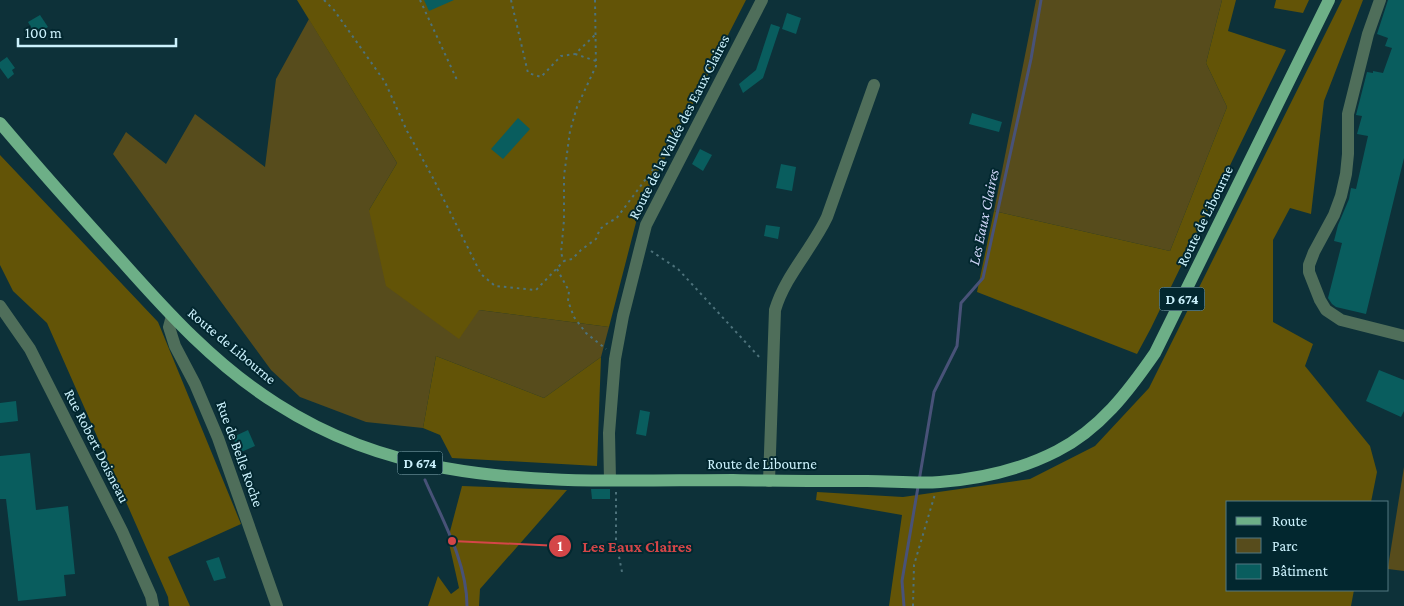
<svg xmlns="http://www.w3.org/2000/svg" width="1404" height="606" font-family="'Crimson Pro',serif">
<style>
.green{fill:#574c1c}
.forest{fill:#635407}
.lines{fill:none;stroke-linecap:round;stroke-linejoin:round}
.stream{stroke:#485278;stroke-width:3}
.building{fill:#095d5e}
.path{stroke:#4d727b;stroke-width:2;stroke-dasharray:2.5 4;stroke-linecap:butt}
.minor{stroke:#4f6e5a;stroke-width:12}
.major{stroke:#6daf87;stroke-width:12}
.labels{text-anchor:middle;stroke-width:4;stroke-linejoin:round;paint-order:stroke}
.shield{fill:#02272f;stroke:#8fb5bf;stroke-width:1}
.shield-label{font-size:14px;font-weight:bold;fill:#ccf2fd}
.street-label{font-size:15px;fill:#ccf2fd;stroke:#02272f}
.water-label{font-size:16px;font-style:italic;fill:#cdd4f6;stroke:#02272f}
.leader{fill:none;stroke:#d44648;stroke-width:2}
.callout-dot{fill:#d44648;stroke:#02272f;stroke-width:2}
.mark-label{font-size:15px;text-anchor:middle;font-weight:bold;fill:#fff}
.callout-label{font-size:16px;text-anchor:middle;font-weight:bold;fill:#d44648;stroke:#02272f;stroke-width:4;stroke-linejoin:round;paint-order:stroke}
</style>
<rect width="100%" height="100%" fill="#0d3139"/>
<g class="green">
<polygon points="1036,0 1222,0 1206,63 1227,107 1170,251 994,211"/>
<polygon points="309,19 397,163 369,210 479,310 609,327 601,357 544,398 436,356 423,428 366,422 300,397 271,370 113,154 126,132 166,164 195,114 265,167 276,79"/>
<polygon points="1404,467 1404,571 1388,569 1388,567"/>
</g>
<g class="forest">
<polygon points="297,0 746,0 640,207 609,327 479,310 459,339 386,286 369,210 397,163"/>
<polygon points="1222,0 1236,0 1228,31 1286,50 1151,328 1137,354 977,292 994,211 1170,251 1227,107 1206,63"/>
<polygon points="1276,0 1309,0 1303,13 1274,8"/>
<polygon points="1342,0 1363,0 1324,101 1311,214 1290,208 1273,240 1273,322 1313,344 1305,366 1370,446 1377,472 1371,502 1228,502 1228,590 1354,590 1351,606 889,606 902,515 816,500 817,492 903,497 1030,479 1095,446 1149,388"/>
<polygon points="0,155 158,322 241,524 168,557 190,606 169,606 168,597 47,323 13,291 0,265"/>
<polygon points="436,356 544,398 601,357 597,466 452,458 440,435 423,428"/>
<polygon points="462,486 567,490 480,589 479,606 428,606 438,576 451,594 459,588 448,539"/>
</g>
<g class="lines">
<g class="stream">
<path d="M425,480C442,519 467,562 467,606"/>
<polyline points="919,481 934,392 957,346 961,303 983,278 1031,59 1041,0"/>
<polyline points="904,606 902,581 918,487"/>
</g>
</g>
<g class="building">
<polygon points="424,0 454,0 429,11"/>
<polygon points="1388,0 1404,0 1404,158 1366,314 1336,307 1332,304 1328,298 1342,243 1334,241 1338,225 1349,199 1351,188 1356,189 1368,136 1357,134 1362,116 1356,115 1367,72 1373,73 1373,71 1383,73 1392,48 1385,46 1388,38 1377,34"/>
<polygon points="787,13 801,18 796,34 782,29"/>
<polygon points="40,15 48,27 35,34 28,22"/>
<polygon points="771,24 780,27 763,78 743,93 739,84 756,70"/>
<polygon points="7,57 15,68 12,70 14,74 8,79 0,68 0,62"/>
<polygon points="972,113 1002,122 999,132 969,124"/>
<polygon points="518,118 530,129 503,159 491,149"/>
<polygon points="700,149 712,155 703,171 692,164"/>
<polygon points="781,164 796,167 792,191 776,188"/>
<polygon points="766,225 780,227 778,239 764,236"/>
<polygon points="1379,370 1404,380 1404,411 1401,417 1366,401"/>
<polygon points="16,401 18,421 0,423 0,403"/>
<polygon points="640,410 650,412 646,436 636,434"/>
<polygon points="248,430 255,446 239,453 233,437"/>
<polygon points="30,453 36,510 68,506 75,574 64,575 66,596 18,601 6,499 0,499 0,456"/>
<polygon points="591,489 610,489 610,499 592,499"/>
<polygon points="219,557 226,578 214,581 206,561"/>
</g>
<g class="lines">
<g class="path">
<polyline points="324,0 334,10 385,82 407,131 433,178 481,274 495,286 536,290 564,261"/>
<polyline points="420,0 457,80"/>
<polyline points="511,0 528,73 541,77 561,56 575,54 595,35"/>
<polyline points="595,0 596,66 577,107 570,131 564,176 564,220 561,253 564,261 572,259 581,250 596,239 600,229 609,222 616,219 657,164 675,133 681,131"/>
<polyline points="575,54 596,61"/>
<polyline points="651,251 678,269 761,359"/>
<polyline points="557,269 569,291 568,301 574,317 586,333 606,349"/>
<polyline points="616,492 616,541 622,572"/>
<polyline points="913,606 914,565 935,494"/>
</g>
<g class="minor">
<polyline points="1380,0 1368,34 1348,114 1348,154 1346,174 1341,196 1334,215 1314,252 1309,265 1309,272 1320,300 1326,310 1341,320 1404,336"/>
<polyline points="0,306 30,349 122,531 151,596 153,606"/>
<polyline points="172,316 169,327 175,346 195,384 218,438 277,606"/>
<polyline points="610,480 609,433 615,359 623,316 646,225 762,0"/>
<path d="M769,481L775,310C785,276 812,249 827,217L874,85"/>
</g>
<path class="major" d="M0,123C39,169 79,214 120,259C167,312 216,366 277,404C327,436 386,458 445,468C539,485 637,480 733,480C777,481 822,481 867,481C891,481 917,484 940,482C979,479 1022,469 1057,451C1100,429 1128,392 1155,353L1329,0"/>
</g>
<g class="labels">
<g class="shield">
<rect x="1159.5" y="287.5" width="45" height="23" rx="4"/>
<rect x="397.5" y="451.5" width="45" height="23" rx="4"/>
</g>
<g class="shield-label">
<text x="1182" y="304">D 674</text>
<text x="420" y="468">D 674</text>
</g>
<g class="street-label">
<text transform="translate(679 127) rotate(-63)" y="5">Route de la Vallée des Eaux Claires</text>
<text transform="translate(1205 216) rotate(-64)" y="5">Route de Libourne</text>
<text transform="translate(232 346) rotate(40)" y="5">Route de Libourne</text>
<text transform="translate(97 446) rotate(63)" y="5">Rue Robert Doisneau</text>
<text transform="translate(240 454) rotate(70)" y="5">Rue de Belle Roche</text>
<text x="762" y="469">Route de Libourne</text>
</g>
<g class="water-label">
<text transform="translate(983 217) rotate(-78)" y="6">Les Eaux Claires</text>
</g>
</g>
<path class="leader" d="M452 541L560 546"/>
<g class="callout-dot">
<circle cx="452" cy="541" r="5"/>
<circle cx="560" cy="546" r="12"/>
</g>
<g class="mark-label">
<text x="560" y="551">1</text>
</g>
<g class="callout-label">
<text x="637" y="552">Les Eaux Claires</text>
</g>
<rect x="1226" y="501" width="162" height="90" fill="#02272f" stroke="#537881"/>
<rect x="1236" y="517" width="25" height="8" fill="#6daf87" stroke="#537881"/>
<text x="1272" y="526" font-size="15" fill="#ccf2fd">Route</text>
<rect x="1236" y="538" width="25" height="15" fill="#574c1c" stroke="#537881"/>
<text x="1272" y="551" font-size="15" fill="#ccf2fd">Parc</text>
<rect x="1236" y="564" width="25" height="15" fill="#095d5e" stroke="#537881"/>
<text x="1272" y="576" font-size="15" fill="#ccf2fd">Bâtiment</text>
<path d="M18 38v8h158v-8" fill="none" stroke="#ccf2fd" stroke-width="2.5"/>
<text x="25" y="38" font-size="15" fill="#ccf2fd" stroke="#02272f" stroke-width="4" paint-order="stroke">100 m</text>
</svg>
